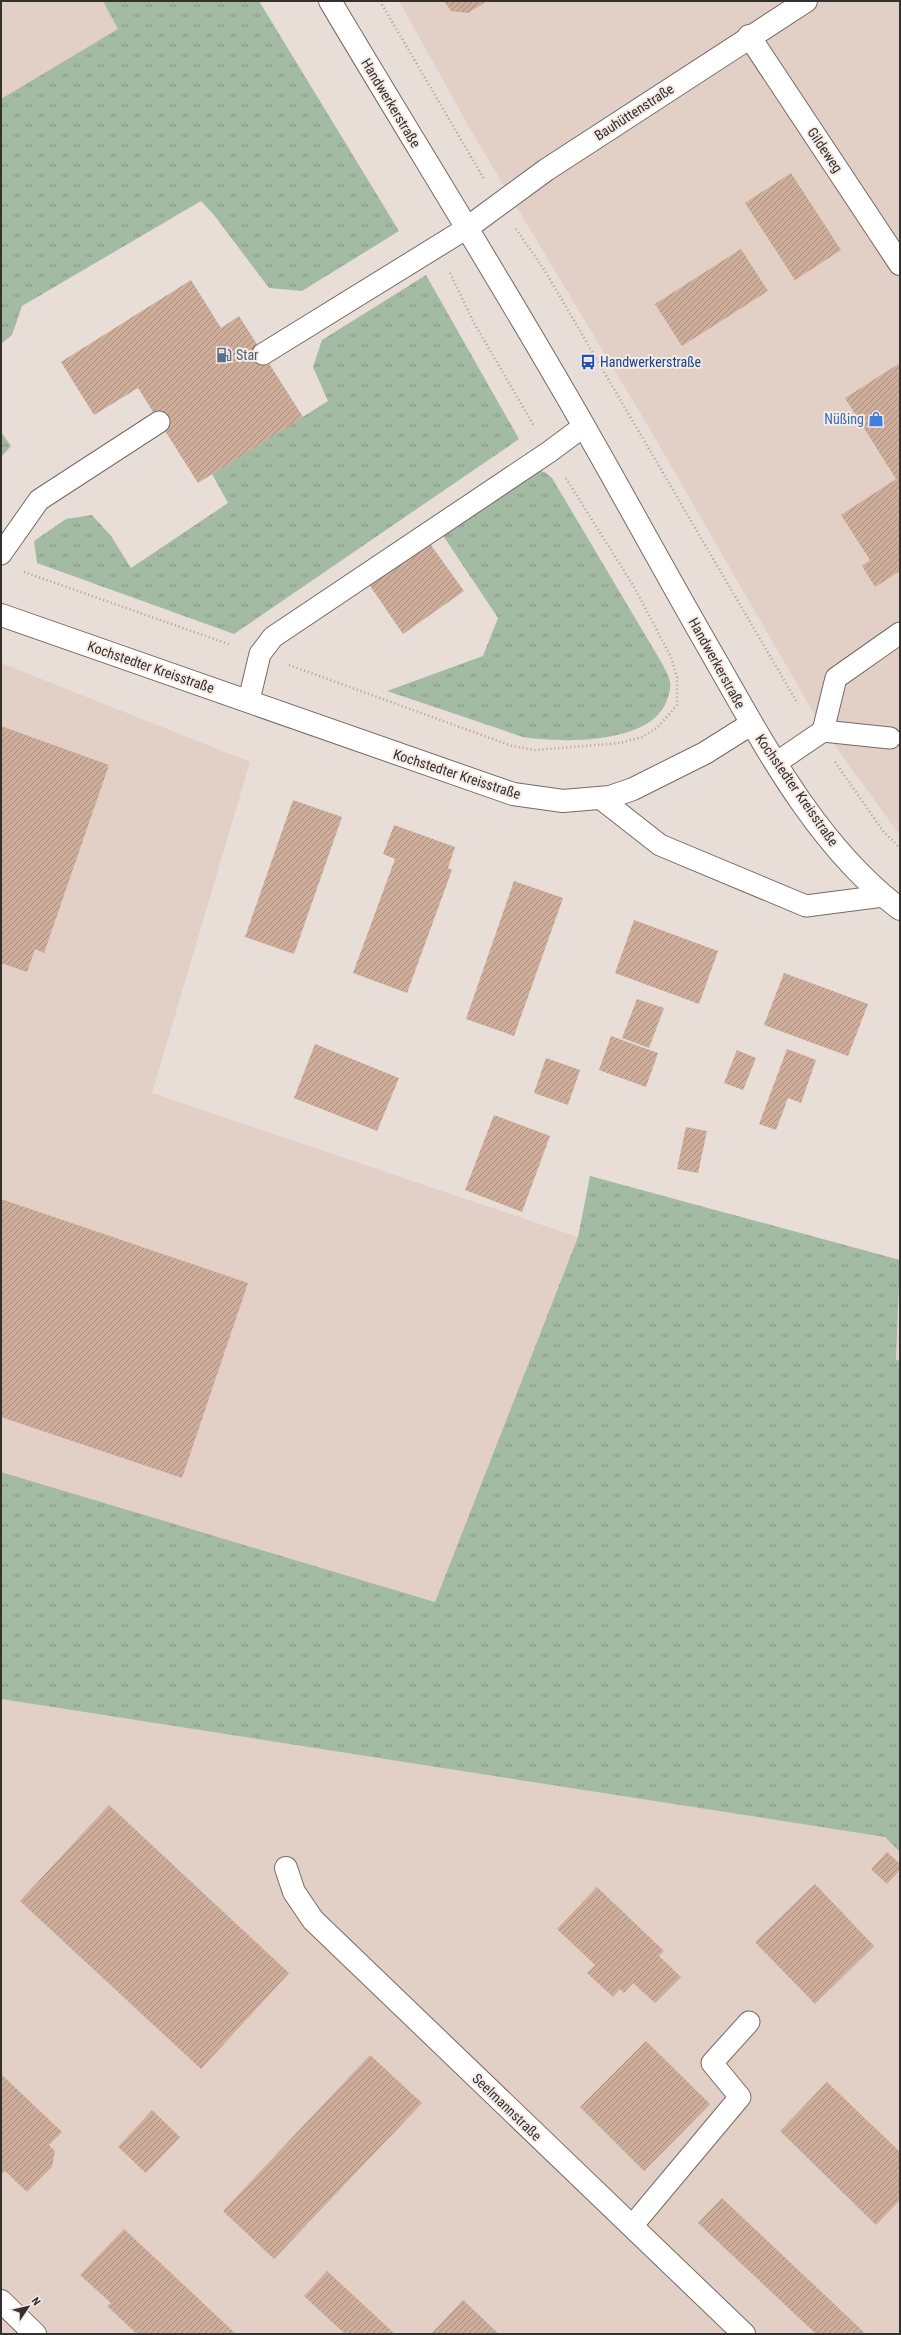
<svg xmlns="http://www.w3.org/2000/svg" width="901" height="2335" font-family="'Roboto Condensed',sans-serif">
<style>
.built{fill:#e2cfc5}
.grass{fill:url(#grass-tufts)}
.building{fill:url(#building-hatch)}
.lines{fill:none;stroke-linecap:round;stroke-linejoin:round}
.service-casing{stroke:#756b65;stroke-width:23}
.pedestrian-casing{stroke:#756b65;stroke-width:24}
.minor-casing{stroke:#756b65;stroke-width:24}
.tertiary-casing{stroke:#756b65;stroke-width:24}
.path{stroke:#a8a09b;stroke-width:2.5;stroke-dasharray:1 3;stroke-linecap:butt}
.service{stroke:#fff;stroke-width:21}
.pedestrian{stroke:#fff;stroke-width:22}
.minor{stroke:#fff;stroke-width:22}
.tertiary{stroke:#fff;stroke-width:22}
.labels{text-anchor:middle;stroke-width:4;stroke-linejoin:round;paint-order:stroke}
.street-label{font-size:14px;fill:#34302e;stroke:#f5eae4}
.service-label{font-size:14px;fill:#4e5e75;stroke:#f5eae4;text-anchor:start}
.transit-label{font-size:14px;fill:#164399;stroke:#f5eae4;text-anchor:start}
.shop-label{font-size:14px;fill:#366cbe;stroke:#f5eae4;text-anchor:end}
</style>
<defs>
<pattern id="grass-tufts" width="24" height="20" patternUnits="userSpaceOnUse"><rect width="24" height="20" fill="#a3bba2"/><path d="M3 7l-1-3M5 7V3M7 7l1-3M15 17l-1-3M17 17v-4M19 17l1-3" fill="none" stroke="#869884"/></pattern>
<pattern id="building-hatch" width="6" height="6" patternUnits="userSpaceOnUse"><rect width="6" height="6" fill="#cead9a"/><path d="M-1 1l2-2M0 6l6-6M5 7l2-2" fill="none" stroke="#a88d7e"/></pattern>
</defs>
<rect width="100%" height="100%" fill="#e8ddd7"/>
<g class="built">
<polygon points="1,1 103,1 119,29 1,99"/>
<polygon points="399,1 900,1 900,835 824,731 648,426 473,134"/>
<polygon points="1,663 250,762 152,1093 578,1237 435,1602 1,1472"/>
<polygon points="900,1297 900,1361 896,1360"/>
<polygon points="1,1699 885,1837 900,1852 900,2334 1,2334"/>
</g>
<g class="grass">
<polygon points="103,1 259,1 399,231 302,291 269,288 214,215 201,201 22,306 12,335 1,344 1,99 118,29"/>
<polygon points="426,275 519,439 234,634 37,563 34,541 66,519 92,515 111,536 131,568 228,503 212,474 328,401 313,367 322,340"/>
<polygon points="1,432 11,446 1,457"/>
<path d="M539,470L546,473L552,478L663,665C665,670 669,676 670,682C671,687 669,695 667,700C652,745 561,743 523,737L387,691L483,656L498,618L440,531Z"/>
<polygon points="590,1176 900,1260 896,1360 900,1361 900,1852 885,1837 1,1699 1,1472 435,1602 578,1237"/>
</g>
<g class="building">
<polygon points="444,1 487,1 468,13 451,11"/>
<polygon points="791,173 841,250 795,280 745,203"/>
<polygon points="741,249 768,291 682,346 655,304"/>
<polygon points="191,280 221,328 239,316 303,417 198,483 138,388 94,415 61,362"/>
<polygon points="900,363 900,571 875,587 862,566 870,560 841,515 896,479 845,398"/>
<polygon points="428,541 464,591 403,634 368,583"/>
<polygon points="1,726 109,765 44,953 35,949 27,972 1,963"/>
<polygon points="293,800 342,817 294,954 245,937"/>
<polygon points="394,825 455,847 448,868 452,870 407,993 353,973 395,859 383,854"/>
<polygon points="514,881 563,898 514,1036 466,1019"/>
<polygon points="634,920 718,951 699,1004 615,973"/>
<polygon points="784,973 868,1004 848,1056 764,1025"/>
<polygon points="637,999 664,1008 649,1048 622,1038"/>
<polygon points="611,1036 658,1053 646,1087 599,1070"/>
<polygon points="315,1044 399,1078 377,1131 294,1098"/>
<polygon points="787,1049 816,1060 801,1103 788,1098 776,1130 759,1124"/>
<polygon points="737,1050 756,1058 743,1090 724,1083"/>
<polygon points="546,1058 580,1070 568,1105 534,1093"/>
<polygon points="494,1115 550,1136 522,1212 465,1190"/>
<polygon points="686,1127 707,1131 698,1173 677,1169"/>
<polygon points="1,1199 248,1283 182,1478 1,1417"/>
<polygon points="109,1805 289,1973 201,2069 20,1901"/>
<polygon points="887,1852 900,1864 900,1870 887,1884 871,1869"/>
<polygon points="815,1884 874,1946 815,2004 755,1942"/>
<polygon points="597,1887 664,1951 659,1956 681,1977 655,2003 633,1983 624,1993 620,1989 613,1997 587,1973 595,1965 557,1929"/>
<polygon points="646,2041 710,2104 644,2171 580,2107"/>
<polygon points="370,2055 422,2103 274,2259 223,2211"/>
<polygon points="1,2074 62,2132 49,2145 55,2151 52,2167 27,2192 5,2171 1,2175"/>
<polygon points="827,2082 900,2152 900,2200 876,2225 780,2131"/>
<polygon points="152,2110 180,2137 146,2173 118,2147"/>
<polygon points="722,2198 866,2334 816,2334 698,2223"/>
<polygon points="124,2229 154,2257 236,2334 137,2334 107,2306 111,2303 80,2275"/>
<polygon points="327,2271 395,2334 345,2334 304,2296"/>
<polygon points="463,2300 499,2334 431,2334"/>
</g>
<g class="lines">
<defs>
<g id="service">
<polyline points="263,354 467,228"/>
<polyline points="1,554 39,500 159,422"/>
<polyline points="249,700 260,654 273,637 549,452 584,426"/>
<polyline points="823,731 836,678 900,633"/>
<polyline points="776,763 823,731 890,738"/>
<polyline points="600,798 660,845 806,906 883,896"/>
<polyline points="632,2226 740,2097 712,2063 749,2022"/>
</g>
<polyline id="pedestrian" points="749,36 900,264"/>
<g id="minor">
<polyline points="467,228 546,170 806,1"/>
<polyline points="1,615 513,794 563,801 610,797 633,789 705,753 751,724"/>
<polyline points="286,1868 294,1892 313,1920 744,2334"/>
<polyline points="1,2301 35,2334"/>
</g>
<path id="tertiary" d="M330,1C415,144 503,284 585,428C629,505 671,583 715,659C766,748 817,846 900,909"/>
</defs>
<use href="#service" class="service-casing"/>
<use href="#pedestrian" class="pedestrian-casing"/>
<use href="#minor" class="minor-casing"/>
<use href="#tertiary" class="tertiary-casing"/>
<g class="path">
<polyline points="380,1 484,179"/>
<polyline points="516,229 545,271 798,704"/>
<polyline points="450,273 474,323 534,426"/>
<polyline points="24,572 231,645"/>
<polyline points="289,665 512,746 535,750 620,743 642,737 657,728 677,705 677,677 671,657 633,585 565,477"/>
<polyline points="835,762 883,831 900,848"/>
</g>
<use href="#service" class="service"/>
<use href="#pedestrian" class="pedestrian"/>
<use href="#minor" class="minor"/>
<use href="#tertiary" class="tertiary"/>
</g>
<defs>
<symbol id="fuel-bare" viewBox="-9 -9 18 18"><path d="M-5.5-6h7V0h2V4h1.3V-2.5L3-4.5l.8-.8L6-3V5H2.5V1h-1V6h-7ZM-4.2-4.7v3.2H.2V-4.7Z" fill="#5c6f8a" stroke="#f5eae4" stroke-width="2.5" paint-order="stroke"/></symbol>
<symbol id="bus-bare" viewBox="-9 -9 18 18"><path d="M-5-6H5V4H4V6H2V4H-2V6H-4V4H-5ZM-3.5-4V0h7V-4ZM-3.5 1.2v1.5H-2V1.2ZM2 1.2v1.5H3.5V1.2Z" fill="#1a4fb4" stroke="#f5eae4" stroke-width="2.5" paint-order="stroke"/></symbol>
<symbol id="shop-bare" viewBox="-9 -9 18 18"><path d="M-5-2.5h2.3a2.7 3.5 0 0 1 5.4 0H5L5.5 6h-11ZM-1.5-2.5h3a1.5 2.3 0 0 0-3 0Z" fill="#3f7fe0" stroke="#f5eae4" stroke-width="2.5" paint-order="stroke"/></symbol>
</defs>
<g fill-rule="evenodd">
<use href="#fuel-bare" x="213" y="344" width="22" height="22"/>
<use href="#bus-bare" x="577" y="351" width="22" height="22"/>
<use href="#shop-bare" x="865" y="408" width="22" height="22"/>
</g>
<g class="labels">
<g class="street-label">
<text transform="translate(391 103) rotate(59)" y="5">Handwerkerstraße</text>
<text transform="translate(634 112) rotate(-33)" y="5">Bauhüttenstraße</text>
<text transform="translate(825 150) rotate(56)" y="5">Gildeweg</text>
<text transform="translate(717 663) rotate(61)" y="5">Handwerkerstraße</text>
<text transform="translate(151 667) rotate(19)" y="5">Kochstedter Kreisstraße</text>
<text transform="translate(457 774) rotate(18)" y="5">Kochstedter Kreisstraße</text>
<text transform="translate(797 790) rotate(55)" y="5">Kochstedter Kreisstraße</text>
<text transform="translate(507 2107) rotate(44)" y="5">Seelmannstraße</text>
</g>
<g class="service-label">
<text x="236" y="360">Star</text>
</g>
<g class="transit-label">
<text x="600" y="367">Handwerkerstraße</text>
</g>
<g class="shop-label">
<text x="864" y="424">Nüßing</text>
</g>
</g>
<rect width="901" height="2335" fill="none" stroke="#34302e" stroke-width="4"/>
<g transform="translate(28 2307) rotate(55)" stroke="#f5eae4" stroke-width="3" paint-order="stroke">
<path d="M0-3L7 15L0 10L-7 15Z" fill="#34302e"/>
<text y="-6" font-size="11" font-weight="bold" text-anchor="middle" fill="#34302e">N</text>
</g>
</svg>
